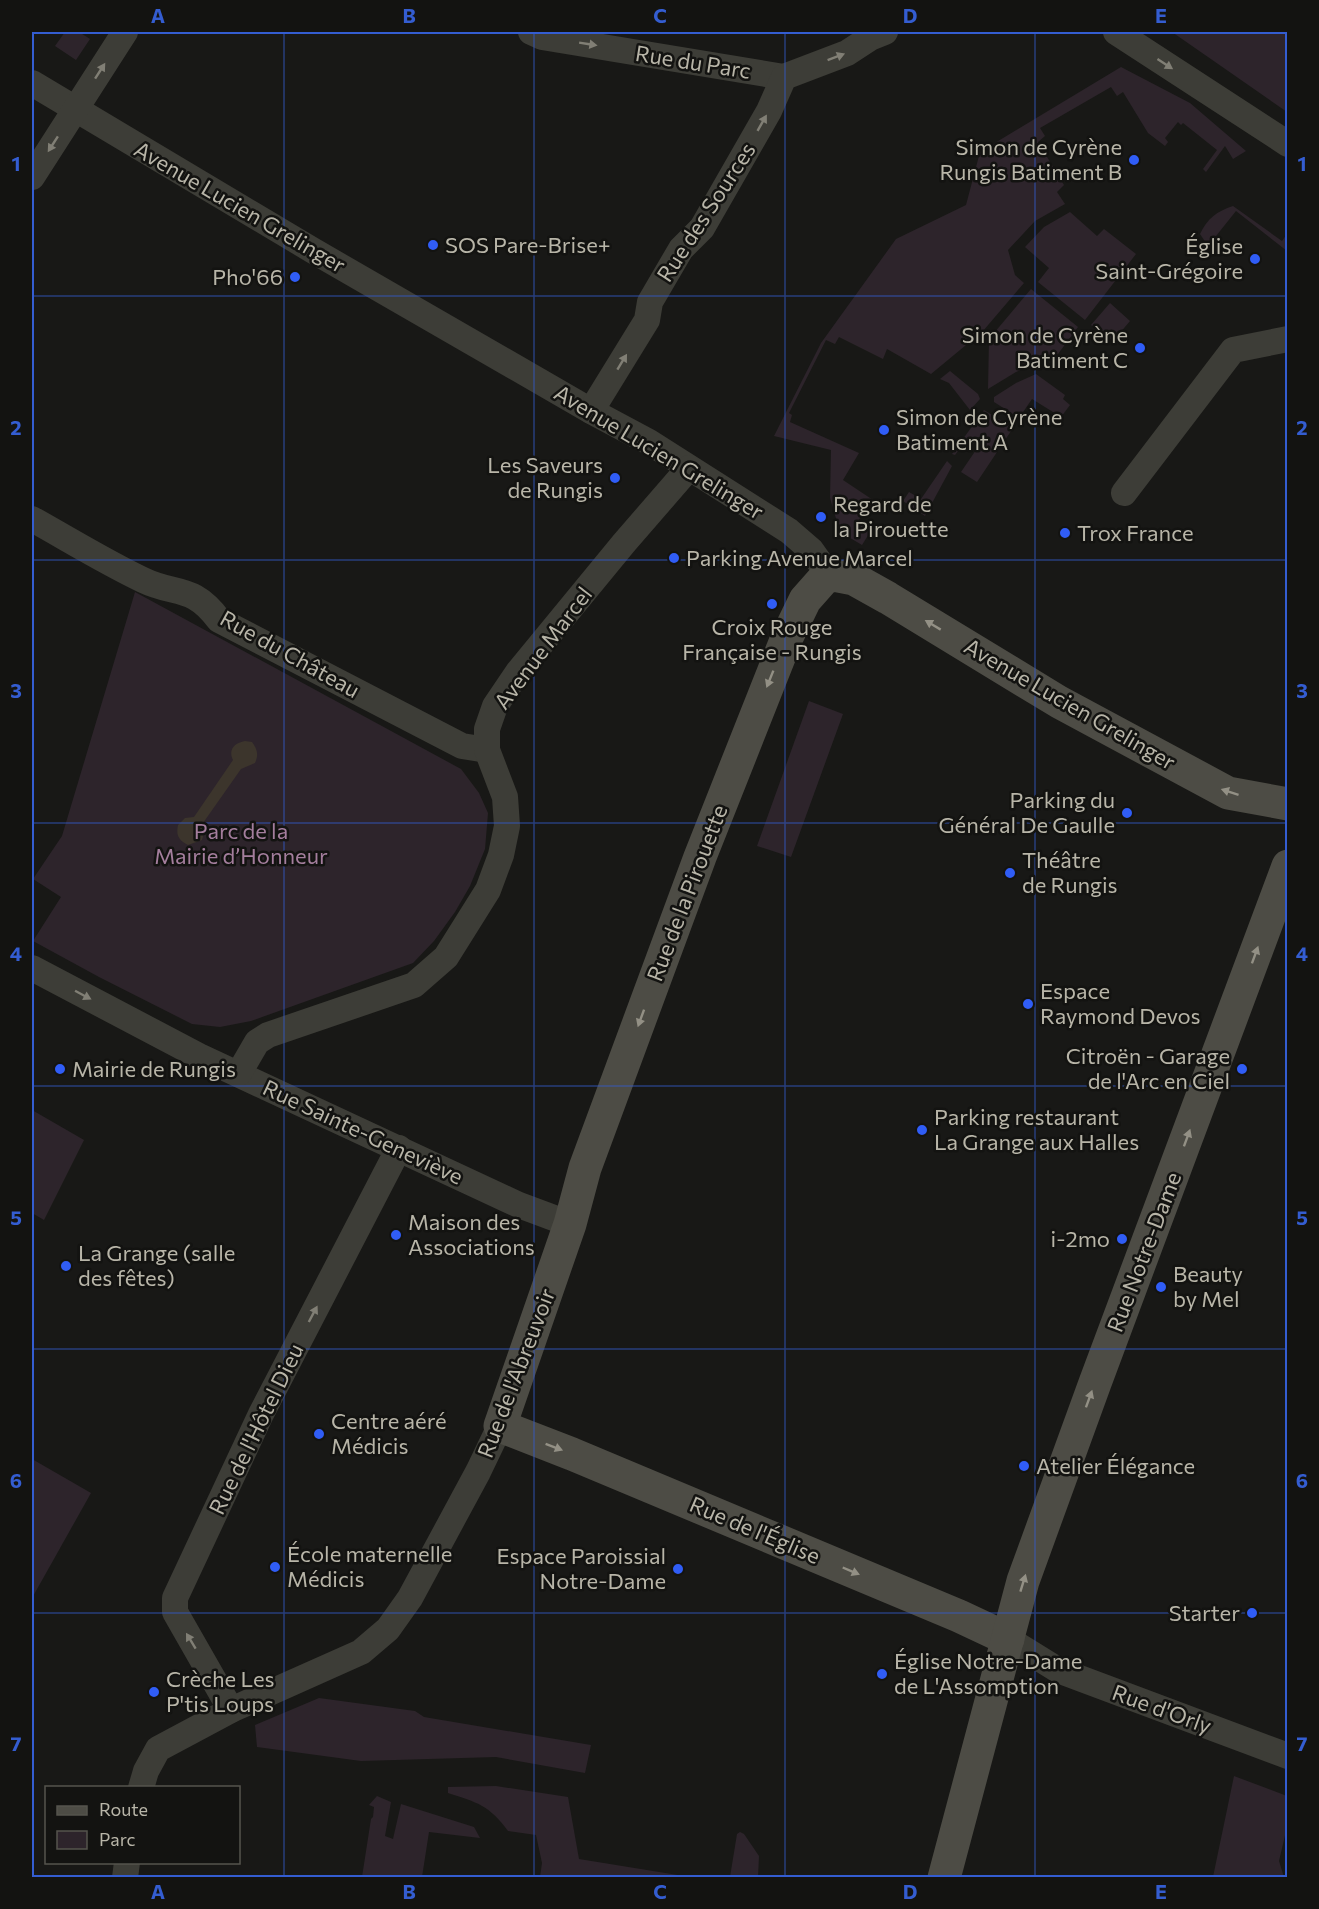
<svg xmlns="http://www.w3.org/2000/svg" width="1319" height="1909" font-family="Commissioner,sans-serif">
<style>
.green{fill:#2d242b}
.water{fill:#3c352c}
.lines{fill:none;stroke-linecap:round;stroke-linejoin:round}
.street{stroke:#3d3d37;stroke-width:26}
.secondary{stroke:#4d4c45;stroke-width:33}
.oneway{fill:#817f75}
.oneway2{fill:#939085}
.grid{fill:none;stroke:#345dd1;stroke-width:1.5;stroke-opacity:0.55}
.poi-dot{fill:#305df6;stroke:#131311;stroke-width:2}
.labels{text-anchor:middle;stroke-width:5;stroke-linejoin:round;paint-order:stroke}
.street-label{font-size:22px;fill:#b8b5a8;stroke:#131311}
.poi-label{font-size:22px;fill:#b8b5a8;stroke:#131311;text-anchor:start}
.park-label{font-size:22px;fill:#a47e9d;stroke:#131311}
.neatline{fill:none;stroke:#345dd1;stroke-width:2}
.grid-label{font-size:20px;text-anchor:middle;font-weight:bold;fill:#345dd1}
</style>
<rect width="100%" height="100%" fill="#181816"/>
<g class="green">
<polygon points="65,32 79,32 90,39 76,60 55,46"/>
<polygon points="1172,32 1287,32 1287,112"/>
<polygon points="1121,67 1190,103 1246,151 1233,159 1225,146 1206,172 1203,169 1217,150 1183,123 1181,125 1178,122 1165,138 1168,142 1165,146 1148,133 1123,92 1117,96 1111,87 1040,128 1045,136 1038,142 1064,185 1057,192 1065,204 1035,221 1008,250 1015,275 1024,283 983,331 931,374 887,349 883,359 839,337 835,344 826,340 789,413 792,415 790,422 859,453 843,480 882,506 879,509 865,507 859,520 872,529 862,545 840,532 830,498 831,450 774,436 821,343 896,239 966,205 980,152"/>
<path d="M1233,206L1282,241L1287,234V251L1236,211L1208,246L1200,234C1207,219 1217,211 1233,206Z"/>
<polygon points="1070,212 1097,236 1104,229 1136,254 1085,320 1038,282 1049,268 1025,247 1044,227"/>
<polygon points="1031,289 1078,327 1058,354 1016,372 988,389 989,339"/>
<polygon points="1110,303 1130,321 1119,334 1122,337 1117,344 1091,325"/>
<polygon points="950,371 978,394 980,399 970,410 949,383 940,379"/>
<polygon points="1036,374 1065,395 1063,399 1070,405 1061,417 1032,399 1019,418 994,402 994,397 1016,383"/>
<polygon points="984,410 1013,428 977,482 961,472 978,447 967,439 955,455 952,454"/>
<polygon points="947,461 952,466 925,516 903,501 909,492 921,499"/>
<polygon points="135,592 461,769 479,793 488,813 485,849 470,886 455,912 434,941 413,963 251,1021 220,1027 192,1024 99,977 33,941 61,897 33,879 62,836"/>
<polygon points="809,701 843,714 791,857 757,846"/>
<polygon points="32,1110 84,1140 44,1220 32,1213"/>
<polygon points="32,1459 91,1493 32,1598"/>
<polygon points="319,1698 415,1711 424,1717 591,1745 585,1773 496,1757 361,1761 257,1747 255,1725"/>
<polygon points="1234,1776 1287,1796 1287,1827 1279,1861 1284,1877 1213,1877"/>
<path d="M496,1786L568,1797L579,1859L690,1877H540L542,1863L536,1835L508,1831C490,1806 477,1802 448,1793V1787Z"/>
<polygon points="377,1796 391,1802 385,1836 393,1839 401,1804 474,1827 480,1838 429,1832 422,1877 362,1877 371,1819 373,1817 374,1807 369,1805"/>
<polygon points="740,1832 744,1834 759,1856 758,1877 730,1877 737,1834"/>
</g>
<path class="water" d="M245,741L252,742C257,749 259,754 255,763L241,769L203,823L205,830L202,840L188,845C178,840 176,835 178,825L185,818L194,817L233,760C228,750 234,743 245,741Z"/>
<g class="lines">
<g class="street">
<polyline points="531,32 542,37 784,77"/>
<polyline points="1116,32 1288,144"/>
<polyline points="32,83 312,250 591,411 649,442 789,531 811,550 828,574"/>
<polyline points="32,177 125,32"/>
<polyline points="591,411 647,320 650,302 681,249 702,228 769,111 784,77 847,53 870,38 885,32"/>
<polyline points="1124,493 1233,350 1288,339"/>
<path d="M32,519C68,539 105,562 143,580C176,596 192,584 219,620L462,746L487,750"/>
<polyline points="32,968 199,1056 519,1205 570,1224"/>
<polyline points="239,1073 257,1042 268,1035 414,985 446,957 488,890 501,855 507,826 505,797 487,750 487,729 495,706 518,672 624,543 689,468"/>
<polyline points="1008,1639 1058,1670 1288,1756"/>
<polyline points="231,1710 175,1612 175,1598 261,1414 399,1148"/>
<polyline points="141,1788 146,1771 158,1749 231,1710 361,1652 388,1629 410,1598 478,1472 500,1426"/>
<polyline points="125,1878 127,1862"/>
</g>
<g class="secondary">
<polyline points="1008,1639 959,1616 572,1454 500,1426 570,1224 585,1168 700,857 788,635 805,600 828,574 854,579 888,598 1059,702 1228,793 1288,804"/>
<polyline points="944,1878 1023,1581 1095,1383 1288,866"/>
</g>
</g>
<defs><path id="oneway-solid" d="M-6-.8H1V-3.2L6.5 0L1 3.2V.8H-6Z" transform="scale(1.5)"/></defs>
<g class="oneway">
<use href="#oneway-solid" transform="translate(588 44) rotate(9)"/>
<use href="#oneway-solid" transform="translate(836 57) rotate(-21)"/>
<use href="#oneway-solid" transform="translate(1165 64) rotate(33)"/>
<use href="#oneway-solid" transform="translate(100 71) rotate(-57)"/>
<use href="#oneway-solid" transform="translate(762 123) rotate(-60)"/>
<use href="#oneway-solid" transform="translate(53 144) rotate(123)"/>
<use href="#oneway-solid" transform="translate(622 362) rotate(-59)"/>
<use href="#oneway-solid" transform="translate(83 995) rotate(28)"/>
<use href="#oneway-solid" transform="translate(313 1314) rotate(-62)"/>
<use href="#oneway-solid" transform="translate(191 1641) rotate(-121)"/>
</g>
<g class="oneway2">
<use href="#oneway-solid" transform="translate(933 625) rotate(-149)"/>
<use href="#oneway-solid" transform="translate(770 679) rotate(112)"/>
<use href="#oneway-solid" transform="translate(1230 792) rotate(-162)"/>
<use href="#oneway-solid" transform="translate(1255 955) rotate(-70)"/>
<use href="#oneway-solid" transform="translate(641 1018) rotate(110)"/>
<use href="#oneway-solid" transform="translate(1187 1138) rotate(-70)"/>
<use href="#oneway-solid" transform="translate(1089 1399) rotate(-70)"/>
<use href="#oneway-solid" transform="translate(554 1447) rotate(21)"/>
<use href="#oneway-solid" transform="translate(851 1571) rotate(23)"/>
<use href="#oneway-solid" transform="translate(1023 1583) rotate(-73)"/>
</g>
<path class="grid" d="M284,32V1878M534,32V1878M785,32V1878M1035,32V1878M32,296H1288M32,560H1288M32,823H1288M32,1086H1288M32,1349H1288M32,1613H1288"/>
<g class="poi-dot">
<circle cx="1134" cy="160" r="6"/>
<circle cx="433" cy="245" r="6"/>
<circle cx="1255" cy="259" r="6"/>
<circle cx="295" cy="277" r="6"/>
<circle cx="1140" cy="348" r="6"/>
<circle cx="884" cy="430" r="6"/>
<circle cx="615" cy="478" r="6"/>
<circle cx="821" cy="517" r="6"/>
<circle cx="1065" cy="533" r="6"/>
<circle cx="674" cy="558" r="6"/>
<circle cx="772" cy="604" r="6"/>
<circle cx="1127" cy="813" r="6"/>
<circle cx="1010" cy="873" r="6"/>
<circle cx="1028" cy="1004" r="6"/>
<circle cx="60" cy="1069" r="6"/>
<circle cx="1242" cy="1069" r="6"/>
<circle cx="922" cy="1130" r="6"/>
<circle cx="396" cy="1235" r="6"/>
<circle cx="1122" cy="1239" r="6"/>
<circle cx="66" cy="1266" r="6"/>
<circle cx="1161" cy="1287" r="6"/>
<circle cx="319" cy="1434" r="6"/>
<circle cx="1024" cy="1466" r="6"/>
<circle cx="275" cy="1567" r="6"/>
<circle cx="678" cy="1569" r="6"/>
<circle cx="1252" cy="1613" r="6"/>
<circle cx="882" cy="1674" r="6"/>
<circle cx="154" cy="1692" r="6"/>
</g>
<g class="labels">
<g class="street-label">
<text transform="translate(693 62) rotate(9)" y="8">Rue du Parc</text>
<text transform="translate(240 207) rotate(30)" y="8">Avenue Lucien Grelinger</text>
<text transform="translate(706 212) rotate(-57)" y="8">Rue des Sources</text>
<text transform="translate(659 452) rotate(31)" y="8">Avenue Lucien Grelinger</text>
<text transform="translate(543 648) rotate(-53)" y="8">Avenue Marcel</text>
<text transform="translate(290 654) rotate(29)" y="8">Rue du Château</text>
<text transform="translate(1070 704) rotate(30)" y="8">Avenue Lucien Grelinger</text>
<text transform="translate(687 893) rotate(-69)" y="8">Rue de la Pirouette</text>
<text transform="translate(363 1132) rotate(25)" y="8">Rue Sainte-Geneviève</text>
<text transform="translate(1144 1252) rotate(-69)" y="8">Rue Notre-Dame</text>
<text transform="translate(516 1373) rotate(-69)" y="8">Rue de l'Abreuvoir</text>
<text transform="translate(256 1429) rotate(-64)" y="8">Rue de l'Hôtel Dieu</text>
<text transform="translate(755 1530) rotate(23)" y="8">Rue de l'Église</text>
<text transform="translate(1162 1709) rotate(20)" y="8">Rue d'Orly</text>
</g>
<g class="poi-label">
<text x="1122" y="155" text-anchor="end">Simon de Cyrène<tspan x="1122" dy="25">Rungis Batiment B</tspan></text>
<text x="445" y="253">SOS Pare-Brise+</text>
<text x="1243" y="254" text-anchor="end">Église<tspan x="1243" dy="25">Saint-Grégoire</tspan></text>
<text x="283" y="285" text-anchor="end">Pho'66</text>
<text x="1128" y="343" text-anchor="end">Simon de Cyrène<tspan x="1128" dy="25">Batiment C</tspan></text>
<text x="896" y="425">Simon de Cyrène<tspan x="896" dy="25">Batiment A</tspan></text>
<text x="603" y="473" text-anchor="end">Les Saveurs<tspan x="603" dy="25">de Rungis</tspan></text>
<text x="833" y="512">Regard de<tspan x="833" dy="25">la Pirouette</tspan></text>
<text x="1077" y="541">Trox France</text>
<text x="686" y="566">Parking Avenue Marcel</text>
<text x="772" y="635" text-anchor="middle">Croix Rouge<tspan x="772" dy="25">Française - Rungis</tspan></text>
<text x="1115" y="808" text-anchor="end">Parking du<tspan x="1115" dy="25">Général De Gaulle</tspan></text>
<text x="1022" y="868">Théâtre<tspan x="1022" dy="25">de Rungis</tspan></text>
<text x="1040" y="999">Espace<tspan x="1040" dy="25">Raymond Devos</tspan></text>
<text x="1230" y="1064" text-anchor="end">Citroën - Garage<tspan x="1230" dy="25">de l'Arc en Ciel</tspan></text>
<text x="72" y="1077">Mairie de Rungis</text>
<text x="934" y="1125">Parking restaurant<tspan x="934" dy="25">La Grange aux Halles</tspan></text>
<text x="408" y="1230">Maison des<tspan x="408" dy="25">Associations</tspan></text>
<text x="1110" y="1247" text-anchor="end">i-2mo</text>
<text x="78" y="1261">La Grange (salle<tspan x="78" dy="25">des fêtes)</tspan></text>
<text x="1173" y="1282">Beauty<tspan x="1173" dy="25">by Mel</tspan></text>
<text x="331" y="1429">Centre aéré<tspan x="331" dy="25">Médicis</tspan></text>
<text x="1036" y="1474">Atelier Élégance</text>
<text x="287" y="1562">École maternelle<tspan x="287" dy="25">Médicis</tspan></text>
<text x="666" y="1564" text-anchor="end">Espace Paroissial<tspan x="666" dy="25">Notre-Dame</tspan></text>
<text x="1240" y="1621" text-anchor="end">Starter</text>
<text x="894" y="1669">Église Notre-Dame<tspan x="894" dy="25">de L'Assomption</tspan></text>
<text x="166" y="1687">Crèche Les<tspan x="166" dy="25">P'tis Loups</tspan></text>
</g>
<g class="park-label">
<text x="241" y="839">Parc de la<tspan x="241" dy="25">Mairie d’Honneur</tspan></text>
</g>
</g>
<rect width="1319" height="1909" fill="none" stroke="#131311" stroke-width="66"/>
<rect x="45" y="1786" width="195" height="78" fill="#131311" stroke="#55544d" stroke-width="1.5"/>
<rect x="57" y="1806" width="30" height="9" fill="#4d4c45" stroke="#55544d" stroke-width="1.5"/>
<text x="99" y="1816" font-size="18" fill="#b8b5a8">Route</text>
<rect x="57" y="1831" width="30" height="18" fill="#2d242b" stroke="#55544d" stroke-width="1.5"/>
<text x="99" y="1846" font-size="18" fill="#b8b5a8">Parc</text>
<rect x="33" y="33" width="1253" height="1843" class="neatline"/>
<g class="grid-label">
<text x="158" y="23">A</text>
<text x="409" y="23">B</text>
<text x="660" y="23">C</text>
<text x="910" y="23">D</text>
<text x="1161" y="23">E</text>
<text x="16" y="171">1</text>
<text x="1302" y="171">1</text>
<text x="16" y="435">2</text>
<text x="1302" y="435">2</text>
<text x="16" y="698">3</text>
<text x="1302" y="698">3</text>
<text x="16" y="961">4</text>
<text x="1302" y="961">4</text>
<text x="16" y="1225">5</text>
<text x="1302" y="1225">5</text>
<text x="16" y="1488">6</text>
<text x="1302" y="1488">6</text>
<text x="16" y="1751">7</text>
<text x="1302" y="1751">7</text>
<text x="158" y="1899">A</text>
<text x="409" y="1899">B</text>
<text x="660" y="1899">C</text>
<text x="910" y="1899">D</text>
<text x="1161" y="1899">E</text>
</g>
</svg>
